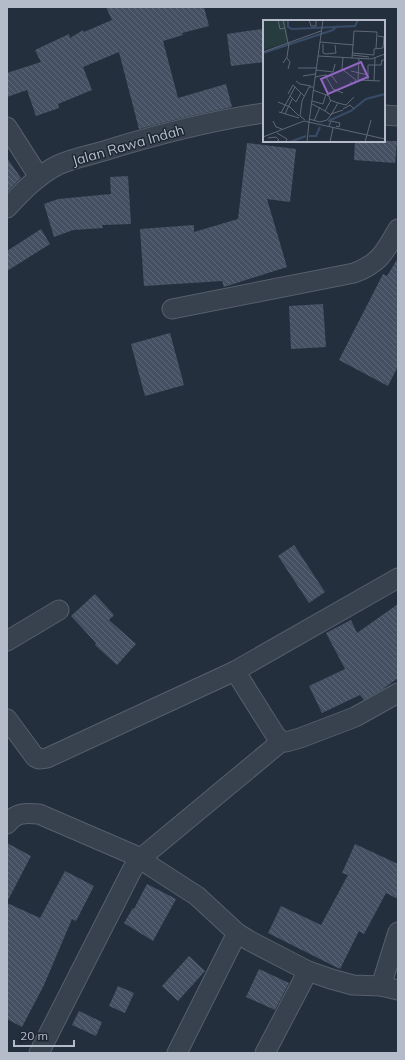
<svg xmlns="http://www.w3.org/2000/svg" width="405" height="1060" font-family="Mulish,sans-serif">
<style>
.building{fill:url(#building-back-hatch)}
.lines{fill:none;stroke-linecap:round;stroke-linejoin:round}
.street-casing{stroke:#565f6c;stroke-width:21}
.street{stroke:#38414e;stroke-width:19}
.labels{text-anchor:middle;stroke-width:3;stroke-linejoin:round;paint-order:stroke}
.street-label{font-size:14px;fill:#b4bcc9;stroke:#1d2633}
.inset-river{fill:none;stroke:#394c67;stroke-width:2}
.inset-road{fill:none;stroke:#5e6776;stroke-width:1}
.view{fill:#9266c3;fill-opacity:0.15;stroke:#9266c3;stroke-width:2}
.inset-edge{fill:none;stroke:#b4bcc9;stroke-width:2}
</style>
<defs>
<pattern id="building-back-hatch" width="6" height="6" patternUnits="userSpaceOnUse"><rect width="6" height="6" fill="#455162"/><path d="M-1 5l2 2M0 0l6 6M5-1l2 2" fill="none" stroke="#5d6877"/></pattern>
</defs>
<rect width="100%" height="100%" fill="#242f3e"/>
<g class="building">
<polygon points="106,7 204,7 209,26 182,33 183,35 163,41 178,98 226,84 232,107 182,118 139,129 119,52 83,67 92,90 58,104 59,108 36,116 27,90 7,97 7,73 41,62 35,50 69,34 70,38 83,30 84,32 112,20"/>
<polygon points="262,29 264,41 264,62 231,66 227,34"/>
<polygon points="355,141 397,141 395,163 354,160"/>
<polygon points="247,143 296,149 290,202 267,199 287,267 224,287 222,281 144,286 140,229 194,225 194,232 238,219"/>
<polygon points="7,158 21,178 7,192"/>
<polygon points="128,176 131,224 102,225 103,228 73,230 54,237 44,204 58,199 111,194 110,177"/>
<polygon points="41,229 50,244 7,271 7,251"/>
<polygon points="398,258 398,366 388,386 339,360 383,274 387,276"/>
<polygon points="323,304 326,347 291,349 289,306"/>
<polygon points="170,333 184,385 145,396 131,344"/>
<polygon points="294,545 325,592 309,603 278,556"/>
<polygon points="95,594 114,615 109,620 136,644 117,665 95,645 96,643 71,616"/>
<polygon points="398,604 398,678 380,691 364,700 360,695 322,713 309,686 345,669 326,633 351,620 357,633"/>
<polygon points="7,843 31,856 7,902"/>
<polygon points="355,844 398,864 398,899 386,893 364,934 359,931 340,969 268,933 281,906 321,925 348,875 342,873"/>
<polygon points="65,871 94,886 76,921 72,919 44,985 22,1027 7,1019 7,903 40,918"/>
<polygon points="147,884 176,899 153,941 124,923 133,908 134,909"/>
<polygon points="189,956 205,971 178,1001 162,986"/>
<polygon points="259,969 289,983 275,1010 246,997"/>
<polygon points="118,986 134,993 125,1013 109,1006"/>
<polygon points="79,1011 102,1022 96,1036 72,1025"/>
</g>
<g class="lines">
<defs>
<g id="street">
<polyline points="384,115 398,116"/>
<polyline points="7,127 39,177"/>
<path d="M7,208C22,192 38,175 58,165C73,158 91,155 107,150C159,134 210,121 264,113"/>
<path d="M172,309L354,273C380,263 384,253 398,229"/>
<polyline points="7,641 59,610"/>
<polyline points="235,671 276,736 282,741 286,742 300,738 355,717 398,693"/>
<polyline points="7,719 35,757 39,759 47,758 235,671 398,578"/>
<path d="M7,824C16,812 25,813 39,814L141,858L152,867L197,896L237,933L250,941L308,971L331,979L353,985L381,986L398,990"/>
<polyline points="381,986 398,932"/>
<polyline points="39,1053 132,870 141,858 282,741"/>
<polyline points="177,1053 237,933"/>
<polyline points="265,1053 308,971"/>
</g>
</defs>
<use href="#street" class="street-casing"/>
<use href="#street" class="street"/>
</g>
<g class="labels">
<g class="street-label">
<text transform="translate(128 145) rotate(-16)" y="5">Jalan Rawa Indah</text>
</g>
</g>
<g transform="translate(263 20)">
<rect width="122" height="122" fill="#242f3e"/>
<path d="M0,0H23L25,22L0,30Z" fill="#263c3f"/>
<path class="inset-river" d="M25,0V7L29,9L92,6L95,0M0,33L70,10L74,6M65,101L88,91L103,79L122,74M46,116H53L57,107M27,122L43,116"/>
<path class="inset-road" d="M15,0L17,9L22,8M20,0L25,23M46,0L48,6H53V0M57,22L91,25M60,24V33L63,34L73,33L72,25M0,32L58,11M89,33L111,35V29L120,28L121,17L115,16M89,35L106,37M55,36L108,39L122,34M80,37L79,49L93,60L90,64L87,62M24,38L27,42L25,49M89,38L91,11L114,12L113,29M96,38L95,60L117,61M20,43L24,37L26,23M35,48H53M53,50L70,52L72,44M88,51L105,55M62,55L69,56L74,63M40,56L52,54M52,57L62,55L70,69L80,73M33,61L37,64L48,66M105,61V45H118L119,40H122M111,61L112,38M32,67L41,76M50,70L66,76L67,80L75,83L68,95M25,74L30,65L32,67M27,76L33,82L38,73M49,81L60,84L63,74M15,82L27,87L36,96M75,83L83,85L91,77M49,84L62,91M80,89L87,85L91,89M16,92L36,98M18,93L32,67M22,94L29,79M68,94L80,90M46,99L57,102L64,100L68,95L62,91L68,80M42,100L37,96L39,81L46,67H50M10,101L13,107L19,109M51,101L57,87M46,102L60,0M66,106L68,101L77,103L76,107L73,106M14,113L24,119L23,122M0,117L41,101L122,119M5,118L13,117L16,120L13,122M44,122L46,102M67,122L70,108M102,122L108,100"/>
<path class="view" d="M98,42L105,57L65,74L58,59Z"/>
<rect width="122" height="122" class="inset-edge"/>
</g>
<rect width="405" height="1060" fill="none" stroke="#b4bcc9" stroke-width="16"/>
<path d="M14 1040v6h60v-6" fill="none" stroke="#b4bcc9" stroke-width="2"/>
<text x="20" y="1040" font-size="12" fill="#b4bcc9" stroke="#1d2633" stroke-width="3" paint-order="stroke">20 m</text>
</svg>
